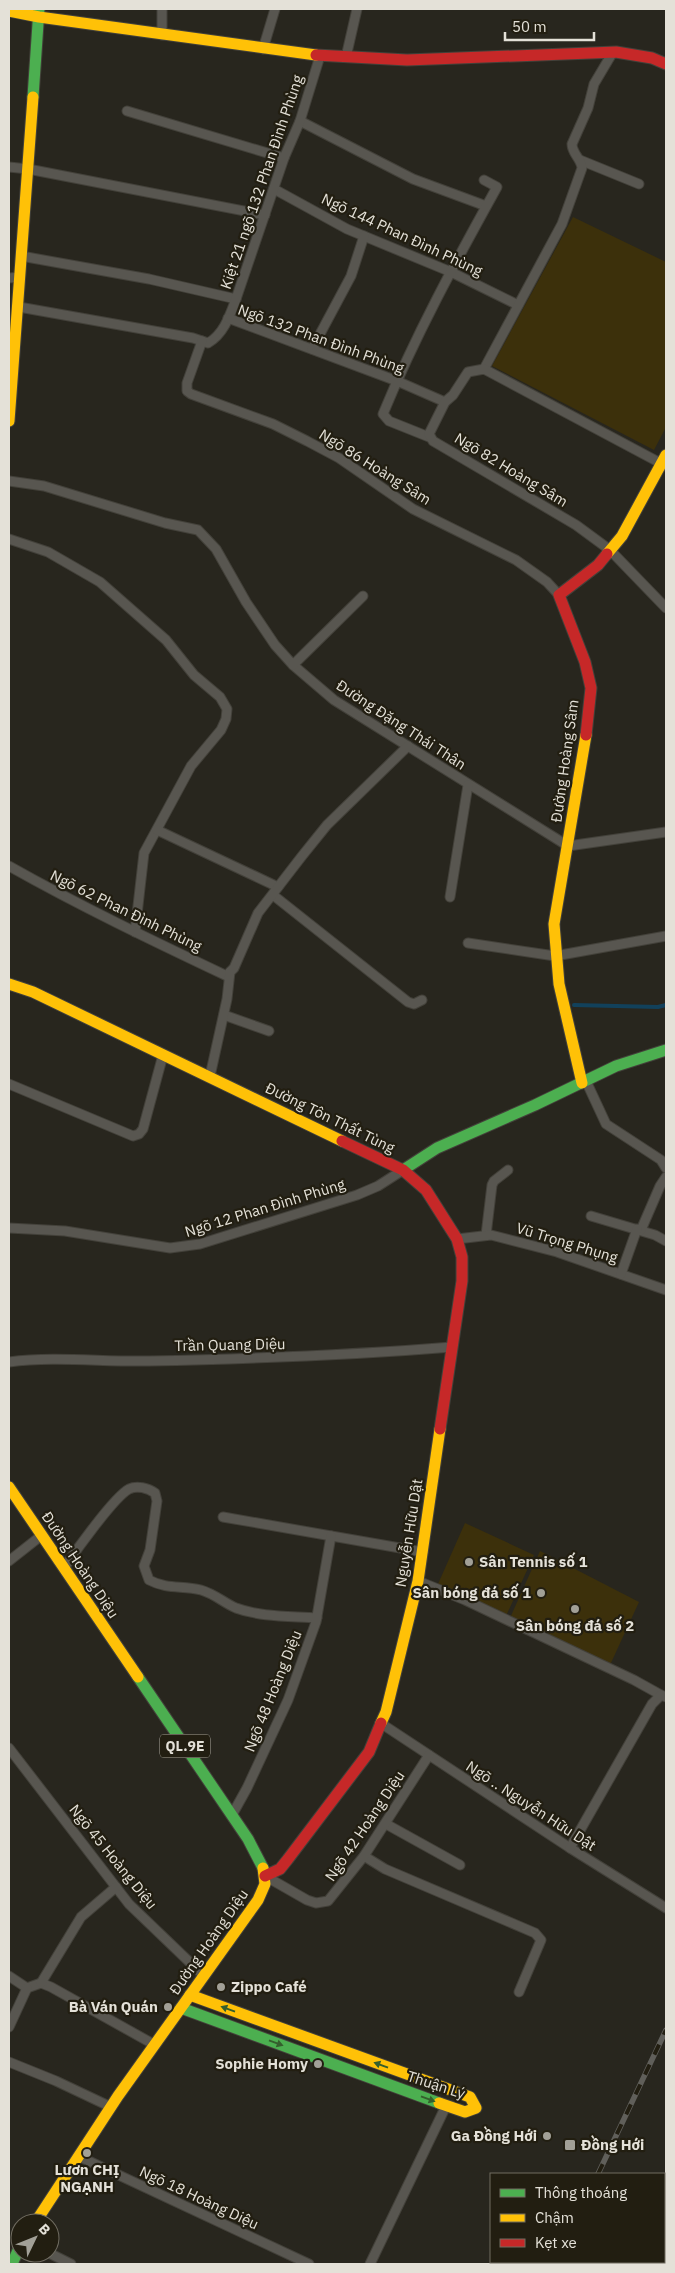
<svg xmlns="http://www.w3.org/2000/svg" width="675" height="2273" font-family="'IBM Plex Sans',sans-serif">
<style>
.green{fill:#3c300b}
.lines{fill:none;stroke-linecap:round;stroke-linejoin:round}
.stream{stroke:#12415b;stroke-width:4}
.street-casing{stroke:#43413a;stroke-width:11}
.fast-casing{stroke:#43413a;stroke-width:13}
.slow-casing{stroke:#43413a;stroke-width:13}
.jam-casing{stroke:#43413a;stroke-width:13}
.street{stroke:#585650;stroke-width:9}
.fast{stroke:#4caf50;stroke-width:11}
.slow{stroke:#ffc107;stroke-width:11}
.jam{stroke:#c62828;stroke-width:11}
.rail-casing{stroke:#605f5a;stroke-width:5.5}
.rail{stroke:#221e11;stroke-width:4;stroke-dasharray:11;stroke-linecap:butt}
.oneway{fill:#355f2d}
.poi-dot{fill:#a2a097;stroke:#221e11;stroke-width:2}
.labels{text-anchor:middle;stroke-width:4.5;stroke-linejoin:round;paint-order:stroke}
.shield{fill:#221e11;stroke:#aaa69c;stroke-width:1}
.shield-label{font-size:14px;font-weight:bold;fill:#e4e1d8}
.street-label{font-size:15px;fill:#e4e1d8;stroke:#221e11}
.poi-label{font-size:15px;font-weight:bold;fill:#e4e1d8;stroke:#221e11;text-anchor:end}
</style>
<rect width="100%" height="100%" fill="#28261e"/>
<g class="green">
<polygon points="573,217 666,262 666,427 654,450 492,366"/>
<polygon points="465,1523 534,1555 506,1616 438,1584"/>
<polygon points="540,1551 639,1602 610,1665 510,1618"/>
</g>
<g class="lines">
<polyline class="stream" points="574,1005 658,1007 666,1005"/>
<defs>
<g id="street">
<polyline points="162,35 162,9"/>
<polyline points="263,49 275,9"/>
<polyline points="346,57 357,9"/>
<polyline points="127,111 284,158"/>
<polyline points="300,121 413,179 486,206"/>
<polyline points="580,160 639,184"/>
<polyline points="9,167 28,169 265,215"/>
<polyline points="274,189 347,229 451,272 518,305"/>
<polyline points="21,256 149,279 236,299"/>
<polyline points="9,278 20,277"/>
<path d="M19,307L193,338L208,343C224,334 230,315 236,299L284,158L300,121L320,56"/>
<polyline points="228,318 397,381 445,402"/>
<polyline points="202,341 187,383 187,391 191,394 273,424 307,441 339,458 413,509 516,560 547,582 559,595"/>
<polyline points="312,349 351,276 364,236"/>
<path d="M484,369L562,224L582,168C581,158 572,154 572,144L588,108L594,84L613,52"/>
<path d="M429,437L389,421L383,414C415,336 456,261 497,187L484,180"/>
<polyline points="666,466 484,369 468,372 453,395 445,402 429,434 433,441 576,525 610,550 666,608"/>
<polyline points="9,481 44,486 165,523 198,530 216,549 246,602 275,645 293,665 334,700 568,846 666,832"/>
<polyline points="9,539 48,552 100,582 166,640 194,675 220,697 227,709 226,719 221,730 191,766 144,853 135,932"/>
<polyline points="293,665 363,596"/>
<polyline points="157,830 278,887"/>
<path d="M9,866C80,906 153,941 227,976L230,972"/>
<polyline points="273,895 408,1002 414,1004 422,1000"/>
<polyline points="450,897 468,785"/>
<polyline points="468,943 555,956 666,936"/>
<polyline points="224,1015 269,1031"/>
<polyline points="210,1076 227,999 230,972 234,968 258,913 302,856 327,825 408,746"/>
<polyline points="586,1081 606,1124 661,1160 666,1168"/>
<polyline points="9,1084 133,1136 139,1134 143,1129 163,1055"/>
<polyline points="591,1216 655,1235 666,1241"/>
<polyline points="9,1228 65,1231 170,1248 200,1244 357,1195 378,1186 403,1170"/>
<polyline points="641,1230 660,1186 666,1177"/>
<polyline points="486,1235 492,1185 494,1181 508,1170"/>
<polyline points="457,1239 491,1235 557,1252 666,1290"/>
<polyline points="621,1274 637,1229"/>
<path d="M9,1362C55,1356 102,1362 149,1361C250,1359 351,1355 452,1347"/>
<polyline points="223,1517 423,1552"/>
<polyline points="9,1561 42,1535"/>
<path d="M64,1568C75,1552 114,1497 129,1489C137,1485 148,1488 155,1493L157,1501L150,1550L144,1566L149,1580C168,1590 182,1585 201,1590C215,1594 224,1603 236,1608C260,1617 290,1616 317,1618"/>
<polyline points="418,1581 465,1600 634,1680 661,1695"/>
<polyline points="382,1724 570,1848 666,1908"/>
<polyline points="9,1748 129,1904 204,1976"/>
<polyline points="232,1815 247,1788 288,1700 316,1622 331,1536"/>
<polyline points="386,1824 460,1865"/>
<polyline points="570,1848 652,1704 661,1695 666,1697"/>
<polyline points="364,1856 385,1869 535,1933 541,1940 519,1992"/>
<polyline points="265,1876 307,1900 316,1903 328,1901 364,1856 429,1755"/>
<polyline points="9,1976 27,1988 41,1983 51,1987 155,2045"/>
<polyline points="41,1983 81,1917 116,1887"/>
<polyline points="9,2027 27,1988"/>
<polyline points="9,2062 56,2081 111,2107"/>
<polyline points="78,2156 309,2264"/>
<polyline points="49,2253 71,2264"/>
<polyline points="370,2264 446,2106"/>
</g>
<g id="fast">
<polyline points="33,97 39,9"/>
<polyline points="403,1170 437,1148 535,1105 616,1066 666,1050"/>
<polyline points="138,1677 248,1839 263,1868"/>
<polyline points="181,2008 439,2103"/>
<polyline points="12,2264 20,2246"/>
</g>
<g id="slow">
<polyline points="9,11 39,17 316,55"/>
<polyline points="9,421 33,97"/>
<polyline points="607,554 622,536 666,455"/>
<polyline points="9,984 33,992 342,1141"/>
<polyline points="582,1083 559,984 554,924 586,735"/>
<polyline points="9,1487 138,1677"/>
<polyline points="381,1723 386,1712 418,1581 440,1429"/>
<polyline points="190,1995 470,2097 476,2108 465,2112 439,2103"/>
<polyline points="35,2223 118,2096 258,1900 265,1884 263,1868"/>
</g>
<g id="jam">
<polyline points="316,55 407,60 616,52 652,58 666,64"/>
<polyline points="586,735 591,688 585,662 559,595 598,565 607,554"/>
<polyline points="342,1141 403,1170 426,1190 457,1239 462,1257 462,1281 440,1429"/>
<polyline points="265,1876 280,1869 288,1859 369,1752 381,1723"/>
</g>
</defs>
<use href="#street" class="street-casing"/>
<use href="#fast" class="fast-casing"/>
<use href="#slow" class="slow-casing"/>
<use href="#jam" class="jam-casing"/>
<use href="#street" class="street"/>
<use href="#fast" class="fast"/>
<use href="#slow" class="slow"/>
<use href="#jam" class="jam"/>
<defs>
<g id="rail">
<polyline points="598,2174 666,2030"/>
<polyline points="555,2264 556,2262"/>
</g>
</defs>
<use href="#rail" class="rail-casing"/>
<use href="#rail" class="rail"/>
</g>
<defs><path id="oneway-solid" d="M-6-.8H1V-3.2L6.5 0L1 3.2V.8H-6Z" transform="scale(1.25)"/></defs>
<g class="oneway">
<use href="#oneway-solid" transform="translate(228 2009) rotate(-160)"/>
<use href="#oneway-solid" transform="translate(276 2043) rotate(20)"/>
<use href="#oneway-solid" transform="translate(381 2065) rotate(-160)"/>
<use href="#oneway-solid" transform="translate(428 2099) rotate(20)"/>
</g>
<g class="poi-dot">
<circle cx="469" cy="1562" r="5"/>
<circle cx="541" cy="1593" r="5"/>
<circle cx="575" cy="1609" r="5"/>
<circle cx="221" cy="1987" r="5"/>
<circle cx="168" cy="2007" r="5"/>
<circle cx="318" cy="2064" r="5"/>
<circle cx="547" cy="2136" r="5"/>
<rect x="564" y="2139" width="12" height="12" rx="2.5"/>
<circle cx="87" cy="2153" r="5"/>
</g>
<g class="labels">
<rect class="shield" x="160" y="1734.5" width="50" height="23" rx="4"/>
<g class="shield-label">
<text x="185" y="1751">QL.9E</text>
</g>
<g class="street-label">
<text transform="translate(262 182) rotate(-71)" y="5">Kiệt 21 ngõ 132 Phan Đình Phùng</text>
<text transform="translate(402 235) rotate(25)" y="5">Ngõ 144 Phan Đình Phùng</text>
<text transform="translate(321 339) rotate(20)" y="5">Ngõ 132 Phan Đình Phùng</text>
<text transform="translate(375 467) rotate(32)" y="5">Ngõ 86 Hoàng Sâm</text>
<text transform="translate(511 470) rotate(31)" y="5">Ngõ 82 Hoàng Sâm</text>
<text transform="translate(401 725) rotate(33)" y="5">Đường Đặng Thái Thân</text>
<text transform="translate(565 761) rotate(-82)" y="5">Đường Hoàng Sâm</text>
<text transform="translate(126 911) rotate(26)" y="5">Ngõ 62 Phan Đình Phùng</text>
<text transform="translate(330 1118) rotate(26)" y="5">Đường Tôn Thất Tùng</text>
<text transform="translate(265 1208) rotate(-17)" y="5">Ngõ 12 Phan Đình Phùng</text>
<text transform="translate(567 1243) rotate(17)" y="5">Vũ Trọng Phụng</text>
<text transform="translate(230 1345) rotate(-1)" y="5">Trần Quang Diệu</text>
<text transform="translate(409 1533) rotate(-81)" y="5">Nguyễn Hữu Dật</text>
<text transform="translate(80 1565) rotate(56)" y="5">Đường Hoàng Diệu</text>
<text transform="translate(273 1691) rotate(-68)" y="5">Ngõ 48 Hoàng Diệu</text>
<text transform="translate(531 1806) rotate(33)" y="5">Ngõ .. Nguyễn Hữu Dật</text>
<text transform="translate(365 1826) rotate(-56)" y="5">Ngõ 42 Hoàng Diệu</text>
<text transform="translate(113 1857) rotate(51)" y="5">Ngõ 45 Hoàng Diệu</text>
<text transform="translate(209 1942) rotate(-55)" y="5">Đường Hoàng Diệu</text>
<text transform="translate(436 2085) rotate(18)" y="5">Thuận Lý</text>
<text transform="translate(199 2198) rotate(25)" y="5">Ngõ 18 Hoàng Diệu</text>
</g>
<g class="poi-label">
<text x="479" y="1567" text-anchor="start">Sân Tennis số 1</text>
<text x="531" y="1598">Sân bóng đá số 1</text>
<text x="575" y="1631" text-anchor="middle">Sân bóng đá số 2</text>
<text x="231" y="1992" text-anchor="start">Zippo Café</text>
<text x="158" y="2012">Bà Ván Quán</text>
<text x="308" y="2069">Sophie Homy</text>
<text x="537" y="2141">Ga Đồng Hới</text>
<text x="581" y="2150" text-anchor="start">Đồng Hới</text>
<text x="87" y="2175" text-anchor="middle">Lươn CHỊ<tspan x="87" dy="17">NGẠNH</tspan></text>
</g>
</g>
<rect width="675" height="2273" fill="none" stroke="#e4e1d8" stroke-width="20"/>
<rect x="490" y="2173" width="175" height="90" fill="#221e11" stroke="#706c61"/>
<rect x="500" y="2189" width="25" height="8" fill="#4caf50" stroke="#706c61"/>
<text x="535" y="2198" font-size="15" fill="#e4e1d8">Thông thoáng</text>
<rect x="500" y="2214" width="25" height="8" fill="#ffc107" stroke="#706c61"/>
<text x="535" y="2223" font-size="15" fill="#e4e1d8">Chậm</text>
<rect x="500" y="2239" width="25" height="8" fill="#c62828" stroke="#706c61"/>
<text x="535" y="2248" font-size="15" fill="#e4e1d8">Kẹt xe</text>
<g transform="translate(35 2238) rotate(47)"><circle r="24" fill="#221e11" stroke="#706c61"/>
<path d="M0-4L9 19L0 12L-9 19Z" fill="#a2a097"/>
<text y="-8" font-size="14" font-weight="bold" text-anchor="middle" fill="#e4e1d8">B</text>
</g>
<path d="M505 32v8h89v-8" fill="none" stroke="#e4e1d8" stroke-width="2.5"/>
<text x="512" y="32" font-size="15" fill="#e4e1d8" stroke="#221e11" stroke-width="4" paint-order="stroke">50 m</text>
</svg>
